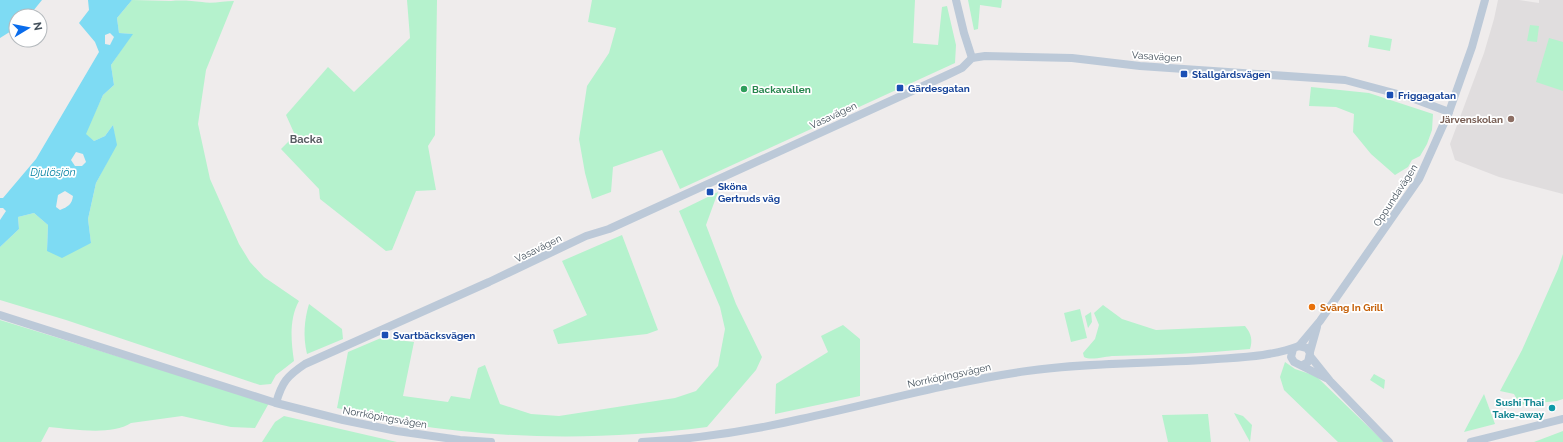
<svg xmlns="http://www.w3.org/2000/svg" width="1563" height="442" font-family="Raleway,sans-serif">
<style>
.education{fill:#e0ddde}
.green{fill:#b5f2cd}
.water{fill:#7edbf3;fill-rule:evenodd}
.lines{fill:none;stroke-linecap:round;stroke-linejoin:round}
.secondary{stroke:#bcc9d8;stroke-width:8}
.transit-dot{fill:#1a4fb4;stroke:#fff;stroke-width:1.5}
.leisure-dot{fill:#2e9e5b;stroke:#fff;stroke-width:1.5}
.education-dot{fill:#8d6e63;stroke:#fff;stroke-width:1.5}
.food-dot{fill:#e8710a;stroke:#fff;stroke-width:1.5}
.culture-dot{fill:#0f9aa8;stroke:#fff;stroke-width:1.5}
.labels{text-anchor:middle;stroke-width:3.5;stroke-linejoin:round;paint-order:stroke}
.street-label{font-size:10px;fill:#43505b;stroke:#fff}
.transit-label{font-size:10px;font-weight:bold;fill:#164399;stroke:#fff;text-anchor:start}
.leisure-label{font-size:10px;font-weight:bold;fill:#27864d;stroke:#fff;text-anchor:start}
.education-label{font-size:10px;font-weight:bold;fill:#785e54;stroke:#fff;text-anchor:end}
.food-label{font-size:10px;font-weight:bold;fill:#c56008;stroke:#fff;text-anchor:start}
.culture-label{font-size:10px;font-weight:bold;fill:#0d838f;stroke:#fff;text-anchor:end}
.neighbourhood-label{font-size:11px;font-weight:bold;fill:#585c62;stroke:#fff}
.water-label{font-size:11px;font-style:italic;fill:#0280a1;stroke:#fff}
</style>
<rect width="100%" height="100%" fill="#efecec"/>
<polygon class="education" points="1498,0 1519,0 1539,3 1539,0 1563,0 1563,194 1499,177 1455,160 1450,144 1484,53 1494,19"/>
<g class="green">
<path d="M132,0L171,1C182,0 192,1 202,2C212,4 224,1 234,1L206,70L198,124L210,179L239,244L250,262L264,277L299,301C289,319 291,341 294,361L276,375L271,384L260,385L66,320L0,300V247L19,229L18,217L34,213L48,225L47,251L91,243L88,219L96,183L116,145L113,125L105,136L94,141L85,134L103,95L114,85L111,65L132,34L119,33L117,18Z"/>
<polygon points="407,0 437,0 435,135 428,146 436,190 416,191 392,250 386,251 320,199 319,189 281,149 295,135 286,115 328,67 354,92 410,38"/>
<polygon points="592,0 915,0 913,43 938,45 942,7 947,6 956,45 955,63 680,189 662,150 613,167 611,192 592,199 585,173 579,139 587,86 609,53 616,28 588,22"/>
<polygon points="968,0 1002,0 1001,8 980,5 978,29 974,30"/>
<polygon points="1530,25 1539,26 1537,42 1527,41"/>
<polygon points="1370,35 1392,39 1390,51 1368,47"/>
<polygon points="1549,38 1563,42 1563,91 1536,82"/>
<polygon points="1311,87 1369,93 1433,114 1432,130 1427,144 1420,156 1412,160 1408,167 1395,175 1371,154 1353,132 1354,114 1336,107 1309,106"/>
<path d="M718,192L706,225L736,304L762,357L756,370L707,427C608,440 507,440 408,424C384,420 360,413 337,408L348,352L381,338L414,342L403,396L448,402L451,396L470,399L478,368L485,365L500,404L531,414L559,416L675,398L696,391L718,366L725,329L720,307L679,211Z"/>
<polygon points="622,235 658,330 647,334 558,344 553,330 587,315 562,261"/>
<polygon points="1563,254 1563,399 1557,401 1520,405 1514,394 1500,391 1522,350 1558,269"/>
<path d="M309,304L342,329L343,339L307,354C303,337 304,321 309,304Z"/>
<path d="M1103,305L1122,319L1156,330L1245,326C1251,333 1253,340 1250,349C1205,353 1159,355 1114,356C1106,356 1091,361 1084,357L1083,353L1095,339L1099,325L1094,313Z"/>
<polygon points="1080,309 1087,338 1071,342 1064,313"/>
<polygon points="1091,312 1092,322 1088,328 1085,316"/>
<path d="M0,320L269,403L255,428L231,427L182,416L131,423C111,436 72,429 49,427L41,442H0Z"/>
<polygon points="843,325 860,339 860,396 775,414 776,384 828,352 821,336"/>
<polygon points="1285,362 1295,369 1316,376 1384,442 1338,442 1284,390 1280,377"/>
<polygon points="1374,374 1385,380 1384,389 1370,380"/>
<polygon points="1484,394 1495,424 1464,432"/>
<polygon points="1234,413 1243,416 1252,425 1250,442"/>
<polygon points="1208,414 1211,442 1168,442 1162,415"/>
<polygon points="284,416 397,442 262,442 275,422"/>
<polygon points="1563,431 1563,442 1534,442"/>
</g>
<g class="water">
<polygon points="0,0 42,0 29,16 16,16 16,28 0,38"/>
<path d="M88,0H132L117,18L119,33L133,34L111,65L114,85L103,95L86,134L94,141L105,136L113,125L117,145L96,183L88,219L91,243L62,258L47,251L48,225L34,213L18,217L19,229L0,247V220L6,211L3,208H0V198H3L36,159L99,52L95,42L79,23L89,10ZM110,33L114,37L110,45L105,44V35ZM76,152L83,154L86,162L82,166H75L71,160ZM65,191L73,196C72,204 68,207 60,210L56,207L58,195Z"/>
</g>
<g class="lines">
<g class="secondary">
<polyline points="956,0 964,33 972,58"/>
<polyline points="0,315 276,403 343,420 397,431 460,440 491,442"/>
<polyline points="1299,346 1320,321 1419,179 1449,112 1472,47 1485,0"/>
<polyline points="1293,349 1291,357 1294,362 1326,378"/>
<polyline points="1310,352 1317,327"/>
<polyline points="1310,356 1330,381 1389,442"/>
<path d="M276,403C282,382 287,376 305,364L489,282L586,236L609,229L945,76L962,68L972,58L985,56L1072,58L1140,66L1345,80L1409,97L1449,112"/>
<path d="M642,442C696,439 749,431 801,419C876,403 950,382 1027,371C1090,362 1153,364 1217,359C1245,357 1273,356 1299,346L1307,348L1310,353L1308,362L1303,365"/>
<polyline points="1471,442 1563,419"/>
</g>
</g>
<g class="transit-dot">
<rect x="1180" y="70" width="8" height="8" rx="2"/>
<rect x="896" y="84" width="8" height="8" rx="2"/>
<rect x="1386" y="91" width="8" height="8" rx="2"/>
<rect x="706" y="188" width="8" height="8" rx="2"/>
<rect x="381" y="331" width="8" height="8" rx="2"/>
</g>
<circle class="leisure-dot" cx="744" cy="89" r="4"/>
<circle class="education-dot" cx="1511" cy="119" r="4"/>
<circle class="food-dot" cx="1312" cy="307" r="4"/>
<circle class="culture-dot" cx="1552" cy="408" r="4"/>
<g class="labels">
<g class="street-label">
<text transform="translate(1157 56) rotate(4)" y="4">Vasavägen</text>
<text transform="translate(833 115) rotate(-25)" y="4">Vasavägen</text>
<text transform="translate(1395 195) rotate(-57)" y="4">Oppundavägen</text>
<text transform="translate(538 248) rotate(-26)" y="4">Vasavägen</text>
<text transform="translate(949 375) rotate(-12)" y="4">Norrköpingsvägen</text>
<text transform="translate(385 417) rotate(10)" y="4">Norrköpingsvägen</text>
</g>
<g class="transit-label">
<text x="1192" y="78">Stallgårdsvägen</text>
<text x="908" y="92">Gärdesgatan</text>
<text x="1398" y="99">Friggagatan</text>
<text x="718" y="190">Sköna<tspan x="718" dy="12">Gertruds väg</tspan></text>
<text x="393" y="339">Svartbäcksvägen</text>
</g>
<g class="leisure-label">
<text x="752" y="93">Backavallen</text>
</g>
<g class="education-label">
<text x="1503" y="123">Järvenskolan</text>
</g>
<g class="food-label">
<text x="1320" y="311">Sväng In Grill</text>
</g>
<g class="culture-label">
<text x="1544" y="406">Sushi Thai<tspan x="1544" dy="12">Take-away</tspan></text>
</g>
<g class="neighbourhood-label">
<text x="306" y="143">Backa</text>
</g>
<g class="water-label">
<text x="53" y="176">Djulösjön</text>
</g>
</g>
<g transform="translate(28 28) rotate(80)"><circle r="19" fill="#ffffff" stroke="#b4b9bd"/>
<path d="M0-3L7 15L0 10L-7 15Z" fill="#096cec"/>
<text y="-6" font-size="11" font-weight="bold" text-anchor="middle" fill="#43505b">N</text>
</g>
</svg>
